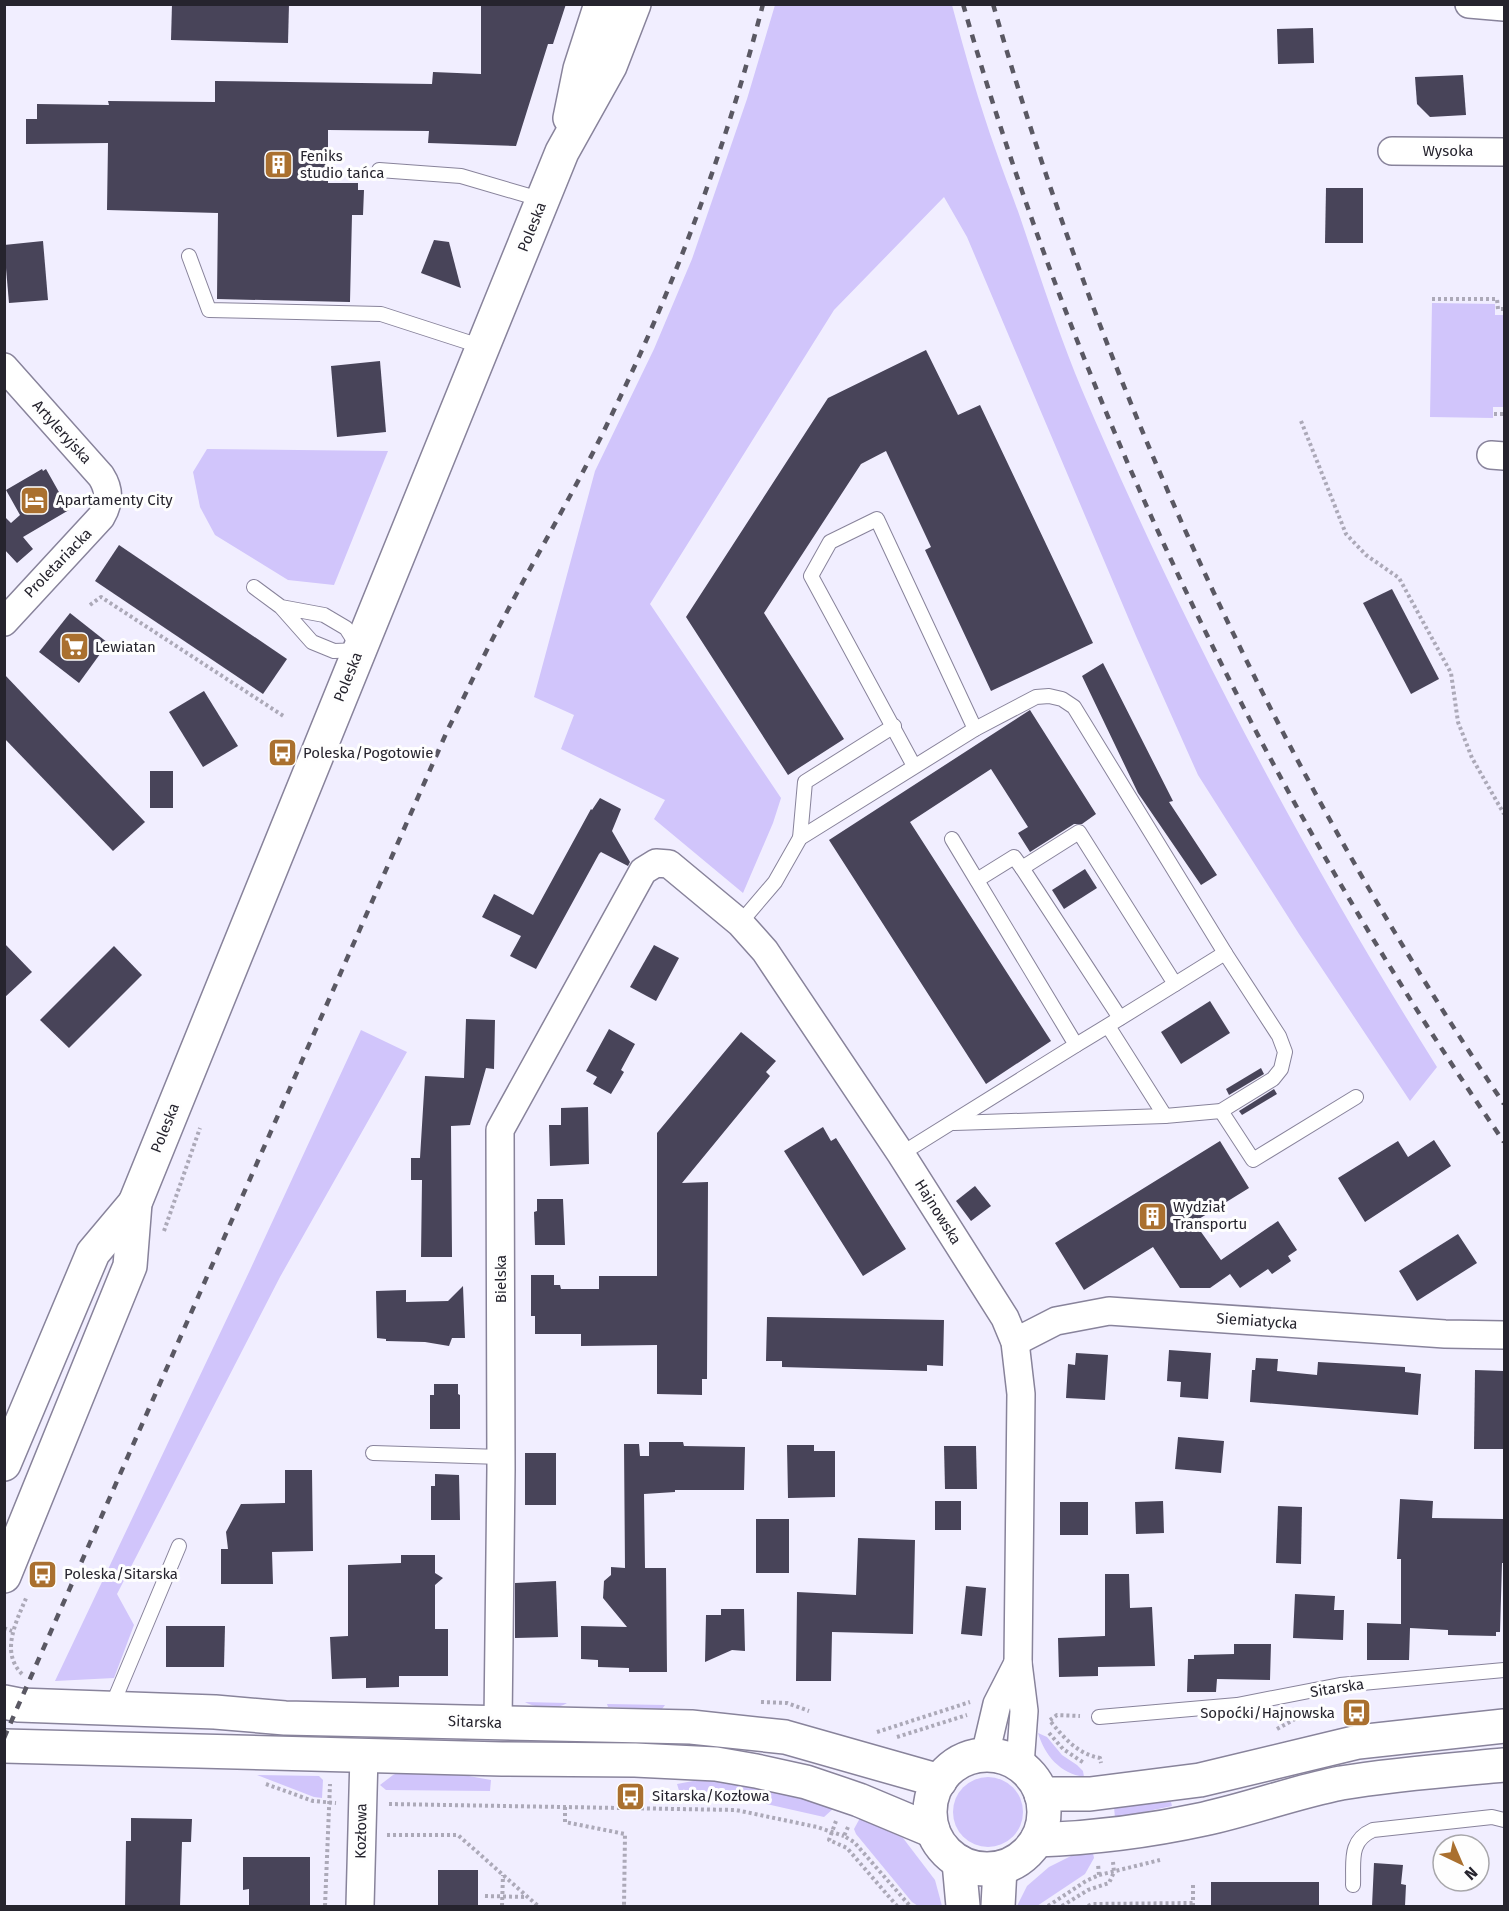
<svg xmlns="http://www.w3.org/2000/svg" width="1509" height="1911" font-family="'Fira Sans',sans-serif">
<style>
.green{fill:#d1c5fb}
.building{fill:#484459}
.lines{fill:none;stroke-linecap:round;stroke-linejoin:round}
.service-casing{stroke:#88839b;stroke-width:16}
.minor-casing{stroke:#88839b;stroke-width:30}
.tertiary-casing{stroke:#88839b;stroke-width:36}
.secondary-casing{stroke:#88839b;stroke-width:36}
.path{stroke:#aca9b8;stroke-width:4;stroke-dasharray:3 3;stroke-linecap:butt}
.service{stroke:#fff;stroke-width:14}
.minor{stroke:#fff;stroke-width:27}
.tertiary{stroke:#fff;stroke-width:33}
.secondary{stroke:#fff;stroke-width:33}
.rail{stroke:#5a5863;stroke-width:4.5;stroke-dasharray:8 8;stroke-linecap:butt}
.labels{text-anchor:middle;stroke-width:6;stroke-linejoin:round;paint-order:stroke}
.street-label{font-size:15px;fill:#26242e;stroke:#fefefe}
.poi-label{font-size:15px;fill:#26242e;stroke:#fefefe;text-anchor:start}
</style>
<rect width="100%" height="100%" fill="#f1eeff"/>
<g class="green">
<path d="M775,5H952C965,54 979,103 996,151C1004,175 1014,199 1022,223C1041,279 1059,335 1082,390C1182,625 1301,851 1437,1067L1410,1101L1299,934L1198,775L1136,636L967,237L944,197L834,310L650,604L781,798L773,823L743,893L654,819L665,800L561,749L574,715L534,697L595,471L654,349L692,259L747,99Z"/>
<polygon points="1432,303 1495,304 1495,315 1504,315 1504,407 1493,407 1493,418 1430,417"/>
<polygon points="207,449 388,451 334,585 288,580 215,535 200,507 193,472"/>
<polygon points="361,1030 407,1052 280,1277 117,1594 134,1625 114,1678 55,1681 250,1270"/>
<path d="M525,1702L567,1703C557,1710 535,1708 525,1702Z"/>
<polygon points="607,1704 665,1705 662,1709 608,1707"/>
<path d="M1038,1733L1047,1737L1062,1755L1077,1765L1083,1771L1084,1777C1060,1773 1045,1756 1038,1733Z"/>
<polygon points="402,1771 463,1775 491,1780 490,1791 386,1790 380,1785 393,1775"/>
<polygon points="257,1775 319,1776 323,1780 322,1798 314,1797"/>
<circle cx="988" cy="1812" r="35"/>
<polygon points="717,1780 782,1793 834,1808 824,1817 735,1797 681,1797 677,1784 693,1781"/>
<polygon points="1171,1802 1172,1806 1115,1818 1114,1807"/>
<polygon points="860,1818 903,1838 935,1880 942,1906 918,1906 912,1902 856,1834 854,1829"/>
<polygon points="1093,1853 1094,1858 1085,1874 1037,1906 1017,1906 1027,1886 1049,1867 1071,1856"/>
</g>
<g class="building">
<polygon points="172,4 289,4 288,43 171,40"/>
<polygon points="481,4 566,4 553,44 548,44 516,146 428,143 429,131 328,130 328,183 358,183 358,190 364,190 363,215 352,215 350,302 217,299 218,213 107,210 108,143 26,144 26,119 37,119 37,104 109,105 108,101 215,102 215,81 432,84 433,72 481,74"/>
<polygon points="1313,28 1314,63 1278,64 1277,29"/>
<polygon points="1463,75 1466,115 1430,117 1417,104 1415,77"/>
<polygon points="1326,188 1363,188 1363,243 1325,243"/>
<polygon points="434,240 449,242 461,288 421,273"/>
<polygon points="43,241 48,300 9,303 4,245"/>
<polygon points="926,350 958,415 980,405 1093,643 991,691 925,550 931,547 886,451 861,464 764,613 844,739 788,775 686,617 828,398"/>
<polygon points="380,361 386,432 337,437 331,366"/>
<polygon points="42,469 43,471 46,469 69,510 23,537 33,549 17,563 4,549 4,516 11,523 20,515 6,490"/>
<polygon points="119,545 287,659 263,694 95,581"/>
<polygon points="1392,589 1439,679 1411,694 1363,603"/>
<polygon points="70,613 108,643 79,683 39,652"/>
<polygon points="1103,663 1173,801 1169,802 1217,875 1201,885 1138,793 1082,676"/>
<polygon points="4,674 145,822 113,851 4,738"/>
<polygon points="204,691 238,746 203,767 169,712"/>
<polygon points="1030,710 1096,814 1082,824 1074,824 1030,852 1018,833 1028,827 991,769 910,822 1051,1041 986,1084 829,840"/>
<rect x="150" y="771" width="23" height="37"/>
<polygon points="600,798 621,809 612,831 630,862 628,866 601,852 599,854 536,969 510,956 521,936 482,917 494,894 533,915 591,809 592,810"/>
<polygon points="1085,869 1097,888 1064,909 1052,890"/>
<polygon points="4,943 32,972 4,998"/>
<polygon points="654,945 679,958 656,1001 630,987"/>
<polygon points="114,946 142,975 69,1048 40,1020"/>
<polygon points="1210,1001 1230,1033 1181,1064 1161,1032"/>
<polygon points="466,1019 495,1020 494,1069 486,1068 470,1125 451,1126 452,1257 421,1257 422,1180 411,1180 411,1158 420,1158 425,1076 464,1078"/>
<polygon points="609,1029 635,1044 621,1070 624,1072 611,1094 593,1084 597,1077 586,1071"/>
<polygon points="741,1032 776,1061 766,1072 770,1076 682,1183 708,1182 707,1379 702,1379 702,1395 657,1394 657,1345 581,1346 581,1334 535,1334 535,1316 531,1316 531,1275 554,1275 554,1285 560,1285 561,1289 599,1289 599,1276 657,1276 657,1133"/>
<polygon points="1261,1068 1264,1074 1229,1095 1226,1089"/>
<polygon points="1274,1089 1277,1094 1242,1115 1239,1111"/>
<polygon points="588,1107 589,1164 550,1166 549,1125 561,1125 561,1108"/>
<polygon points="823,1127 831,1141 836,1138 906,1249 863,1276 784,1151"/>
<polygon points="1434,1140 1451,1166 1365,1222 1338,1178 1398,1141 1408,1157"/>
<polygon points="1220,1141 1249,1188 1194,1222 1221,1260 1278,1221 1297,1250 1288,1256 1291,1261 1272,1274 1268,1269 1240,1288 1230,1274 1210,1288 1180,1288 1153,1247 1084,1290 1055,1243"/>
<polygon points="975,1186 991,1206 971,1221 956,1201"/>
<polygon points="537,1199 563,1199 565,1245 535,1245 534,1212 537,1211"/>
<polygon points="1458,1234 1477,1263 1417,1301 1399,1271"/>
<polygon points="463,1286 465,1338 452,1338 449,1346 425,1342 386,1341 386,1339 377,1338 376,1291 406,1290 406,1302 448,1301"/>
<polygon points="767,1317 944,1320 943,1366 927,1365 927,1371 782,1367 782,1361 766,1361"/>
<polygon points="1169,1350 1211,1353 1208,1399 1180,1397 1181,1382 1167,1381"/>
<polygon points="1076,1353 1108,1355 1105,1400 1066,1398 1068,1364 1075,1365"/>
<polygon points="1256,1358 1278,1359 1277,1371 1317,1375 1318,1362 1405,1367 1405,1372 1421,1374 1418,1415 1250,1402 1252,1370 1255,1370"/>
<polygon points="1475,1370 1504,1371 1504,1449 1474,1449"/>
<polygon points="434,1384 458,1384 458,1394 460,1395 460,1429 430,1429 430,1395 434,1395"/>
<polygon points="1178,1437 1224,1441 1221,1473 1175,1469"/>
<polygon points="649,1442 683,1442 684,1446 745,1447 744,1490 675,1490 675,1492 644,1494 645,1568 666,1568 667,1672 629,1672 629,1668 598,1667 598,1660 581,1659 581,1626 627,1627 603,1598 604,1581 611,1575 611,1567 625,1568 624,1444 639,1444 640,1456 649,1456"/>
<polygon points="787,1445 814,1445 814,1451 835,1451 835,1497 788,1498"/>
<polygon points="944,1446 976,1446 977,1489 945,1489"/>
<rect x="525" y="1453" width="31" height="52"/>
<polygon points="285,1470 312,1470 313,1551 272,1552 273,1584 221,1584 221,1549 228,1549 226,1532 241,1504 285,1503"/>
<polygon points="435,1474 459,1475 460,1520 431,1520 431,1486 435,1486"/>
<polygon points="1400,1499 1433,1501 1432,1518 1504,1519 1504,1563 1502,1563 1500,1632 1496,1632 1496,1636 1448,1635 1448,1630 1410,1628 1409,1660 1367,1660 1367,1623 1401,1624 1401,1559 1397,1559"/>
<rect x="935" y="1501" width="26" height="29"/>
<polygon points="1163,1501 1164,1533 1136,1534 1135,1502"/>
<rect x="1060" y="1502" width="28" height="33"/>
<polygon points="1278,1506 1302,1507 1301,1564 1276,1563"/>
<rect x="756" y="1519" width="33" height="54"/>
<polygon points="858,1538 915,1540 913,1634 832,1632 831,1681 796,1681 797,1592 856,1595"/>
<polygon points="401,1555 435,1555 435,1573 443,1578 435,1585 435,1629 448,1629 448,1676 399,1676 399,1687 366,1688 366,1678 332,1679 330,1637 348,1636 348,1565 401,1563"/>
<polygon points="1105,1574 1129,1574 1130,1608 1152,1607 1155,1666 1098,1667 1098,1676 1059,1677 1058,1638 1105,1636"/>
<polygon points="556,1581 558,1637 515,1638 515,1583"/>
<polygon points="966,1586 986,1588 982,1636 961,1634"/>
<polygon points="1295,1594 1335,1596 1334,1610 1344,1610 1343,1640 1293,1638"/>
<polygon points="721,1609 744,1609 745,1651 732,1650 705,1662 706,1615 721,1615"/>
<polygon points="166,1626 225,1626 224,1667 166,1667"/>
<polygon points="1234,1644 1271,1644 1270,1680 1217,1679 1216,1692 1187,1692 1188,1659 1194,1659 1194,1655 1234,1654"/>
<polygon points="131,1818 192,1819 191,1842 182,1842 180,1906 125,1906 126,1841 131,1841"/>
<polygon points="243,1857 310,1857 310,1906 249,1906 249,1889 243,1890"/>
<polygon points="1374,1863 1403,1865 1401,1884 1406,1885 1405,1906 1372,1906"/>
<rect x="438" y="1870" width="40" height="36"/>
<rect x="1211" y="1882" width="108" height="24"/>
</g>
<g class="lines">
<defs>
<g id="service">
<polyline points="379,170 461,176 543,200"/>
<polyline points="189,256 209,310 381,314 483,347"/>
<polyline points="254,587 281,607 312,642 334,651 360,650 346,628 324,615 281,607"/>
<polyline points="914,766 811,576 830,542 877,519 975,729"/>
<polyline points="800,838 805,782 894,726"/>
<polyline points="977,880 1014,857 1022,868"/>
<polyline points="740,923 775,882 800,838 975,729 1036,697 1049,696 1062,699 1074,707 1225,953"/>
<polyline points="1120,1018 1022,868 1079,832 1175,984"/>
<path d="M1076,1045C1126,1015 1175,984 1225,953L1279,1036L1285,1052L1281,1069L1273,1079L1221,1111L1165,1116L1108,1026"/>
<polyline points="1221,1111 1253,1160 1356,1097"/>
<polyline points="954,1123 1165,1116"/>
<polyline points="901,1154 1076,1045 952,839"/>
<polyline points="373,1453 501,1457"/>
<polyline points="111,1708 179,1546"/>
<polyline points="1099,1717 1237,1705 1340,1685 1504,1670"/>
<path d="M1353,1885C1354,1862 1348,1841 1373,1830L1492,1817L1504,1820"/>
</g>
<g id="minor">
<polyline points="1469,4 1504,7"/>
<polyline points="1392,151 1504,152"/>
<path d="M4,367L101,476C110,490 110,502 101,517L4,622"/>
<polyline points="1491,455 1504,456"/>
<polyline points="1015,1342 1056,1321 1109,1311 1445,1334 1504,1335"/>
<polyline points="498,1723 501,1469 500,1130 643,871 656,863 669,864 740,923 765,951 901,1154 1005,1318 1015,1342 1021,1394 1018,1663 1024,1711 1020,1765"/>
<polyline points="985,1755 997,1704 1018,1663"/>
<polyline points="360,1906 364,1755"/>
</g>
<g id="tertiary">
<polyline points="4,1702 19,1705 215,1712 285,1718 691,1727 785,1737 940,1781"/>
<polyline points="4,1746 502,1759 635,1760 716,1764 756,1771 806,1782 859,1800 933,1831"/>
<circle cx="987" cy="1812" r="57"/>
<polyline points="1041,1794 1090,1794 1200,1780 1358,1742 1504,1726"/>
<path d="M1037,1840C1094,1838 1149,1831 1204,1819C1250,1809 1295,1792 1341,1783C1395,1774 1450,1770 1504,1765"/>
<polyline points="959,1862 963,1906"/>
<polyline points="998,1906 1000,1868"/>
</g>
<g id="secondary">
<polyline points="570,118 580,69 601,4"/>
<polyline points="4,1464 93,1253 135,1203"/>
<polyline points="4,1576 130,1266 135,1203 562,152 610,66 634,4"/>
</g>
</defs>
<use href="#service" class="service-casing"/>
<use href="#minor" class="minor-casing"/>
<use href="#tertiary" class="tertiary-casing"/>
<use href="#secondary" class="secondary-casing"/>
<g class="path">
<polyline points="1432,299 1497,299 1498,309 1504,309"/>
<polyline points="1494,414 1504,414"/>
<polyline points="1301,421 1346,534 1366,555 1399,578 1451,673 1458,722 1472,758 1504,814"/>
<polyline points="90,605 101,597 285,717"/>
<polyline points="164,1231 200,1128"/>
<polyline points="4,1628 12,1631"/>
<path d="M22,1674C0,1652 16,1622 27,1596"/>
<polyline points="761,1702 787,1703 809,1711"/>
<polyline points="1050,1720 1057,1715 1080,1716"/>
<path d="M1051,1722C1065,1739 1078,1754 1100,1758L1101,1763"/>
<polyline points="1277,1729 1295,1719 1313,1713"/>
<polyline points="877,1732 970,1702"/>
<polyline points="1049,1733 1063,1749 1084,1763"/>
<polyline points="897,1737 967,1715"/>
<polyline points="266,1784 313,1801 336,1803"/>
<polyline points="389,1804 736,1810 817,1827 844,1836"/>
<polyline points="565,1807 565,1822 625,1834 624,1906"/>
<polyline points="836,1821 829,1840 847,1848 897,1906"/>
<polyline points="848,1827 844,1836 854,1842 910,1906"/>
<polyline points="387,1835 458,1835 538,1906"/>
<polyline points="1099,1875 1160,1860"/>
<polyline points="485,1896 527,1897"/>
<polyline points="325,1906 330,1784"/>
<polyline points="502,1906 503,1875"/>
<polyline points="1048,1906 1086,1881 1099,1875 1098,1864"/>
<polyline points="1062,1906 1088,1890 1109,1883 1114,1872 1113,1862"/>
<polyline points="1088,1906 1092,1904 1193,1903"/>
<polyline points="1193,1906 1193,1882"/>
</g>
<use href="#service" class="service"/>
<use href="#minor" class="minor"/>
<use href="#tertiary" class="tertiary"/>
<use href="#secondary" class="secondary"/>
<g class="rail">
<path d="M963,4C1079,409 1266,796 1504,1142"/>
<path d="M993,4C1105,395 1277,768 1504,1104"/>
<path d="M4,1738L448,729C466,694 482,658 501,623C538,552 580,482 614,410C677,280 727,144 763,4"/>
</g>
</g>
<defs>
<symbol id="building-square" viewBox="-11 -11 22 22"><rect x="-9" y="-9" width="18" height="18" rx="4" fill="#aa702f" stroke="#fefefe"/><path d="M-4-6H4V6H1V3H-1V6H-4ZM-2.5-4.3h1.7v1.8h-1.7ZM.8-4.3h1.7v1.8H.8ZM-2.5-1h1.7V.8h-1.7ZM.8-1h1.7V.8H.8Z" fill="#fff"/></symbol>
<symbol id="hotel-square" viewBox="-11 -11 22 22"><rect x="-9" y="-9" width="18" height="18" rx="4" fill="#aa702f" stroke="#fefefe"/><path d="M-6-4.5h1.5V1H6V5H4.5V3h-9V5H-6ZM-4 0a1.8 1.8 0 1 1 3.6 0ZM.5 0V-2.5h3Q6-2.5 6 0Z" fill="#fff"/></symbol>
<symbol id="supermarket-square" viewBox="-11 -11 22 22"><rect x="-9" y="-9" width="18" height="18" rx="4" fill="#aa702f" stroke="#fefefe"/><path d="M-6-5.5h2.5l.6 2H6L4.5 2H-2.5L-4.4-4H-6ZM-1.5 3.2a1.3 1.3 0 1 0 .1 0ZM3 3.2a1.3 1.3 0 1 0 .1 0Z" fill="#fff"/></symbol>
<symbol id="bus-square" viewBox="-11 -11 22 22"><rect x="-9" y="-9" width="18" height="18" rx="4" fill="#aa702f" stroke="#fefefe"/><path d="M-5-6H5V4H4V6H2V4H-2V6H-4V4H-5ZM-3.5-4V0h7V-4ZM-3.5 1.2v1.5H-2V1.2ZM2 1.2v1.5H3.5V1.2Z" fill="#fff"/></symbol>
</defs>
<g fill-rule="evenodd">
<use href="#building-square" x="262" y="148" width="33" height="33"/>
<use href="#hotel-square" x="18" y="484" width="33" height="33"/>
<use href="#supermarket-square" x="58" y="630" width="33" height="33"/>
<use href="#bus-square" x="266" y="736" width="33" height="33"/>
<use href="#building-square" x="1136" y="1200" width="33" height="33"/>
<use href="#bus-square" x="26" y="1558" width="33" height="33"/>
<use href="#bus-square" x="1340" y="1696" width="33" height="33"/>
<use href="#bus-square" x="614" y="1780" width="33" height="33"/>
</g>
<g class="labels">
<g class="street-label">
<text x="1448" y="156">Wysoka</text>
<text transform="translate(532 227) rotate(-68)" y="5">Poleska</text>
<text transform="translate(62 432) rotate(48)" y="5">Artyleryjska</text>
<text transform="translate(58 563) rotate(-46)" y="5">Proletariacka</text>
<text transform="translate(348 677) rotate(-68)" y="5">Poleska</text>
<text transform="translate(165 1128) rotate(-68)" y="5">Poleska</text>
<text transform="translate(938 1212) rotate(58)" y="5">Hajnowska</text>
<text transform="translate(501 1279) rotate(-90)" y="5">Bielska</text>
<text transform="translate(1257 1321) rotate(4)" y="5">Siemiatycka</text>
<text transform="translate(1337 1688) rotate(-9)" y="5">Sitarska</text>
<text transform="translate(475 1722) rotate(2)" y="5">Sitarska</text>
<text transform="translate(361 1831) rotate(-89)" y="5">Kozłowa</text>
</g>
<g class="poi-label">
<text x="300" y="161">Feniks<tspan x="300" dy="17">studio tańca</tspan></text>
<text x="56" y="505">Apartamenty City</text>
<text x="95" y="652">Lewiatan</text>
<text x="303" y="758">Poleska/Pogotowie</text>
<text x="1173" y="1212">Wydział<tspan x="1173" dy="17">Transportu</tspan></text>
<text x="64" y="1579">Poleska/Sitarska</text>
<text x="1335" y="1718" text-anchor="end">Sopoćki/Hajnowska</text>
<text x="652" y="1801">Sitarska/Kozłowa</text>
</g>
</g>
<rect width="1509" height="1911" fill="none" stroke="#26242e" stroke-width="12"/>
<g transform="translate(1461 1863) rotate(136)"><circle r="28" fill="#fefefe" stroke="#a8a7ab" stroke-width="1.5"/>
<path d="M0-4.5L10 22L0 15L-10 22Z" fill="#aa702f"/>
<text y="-9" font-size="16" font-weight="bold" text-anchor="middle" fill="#26242e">N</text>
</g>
</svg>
